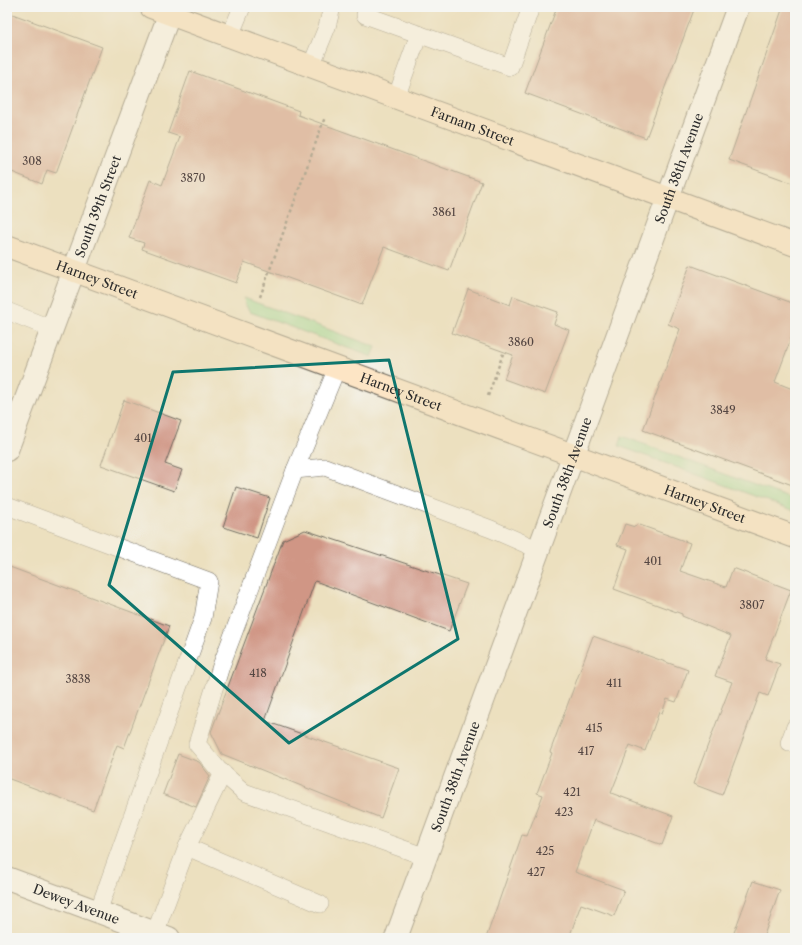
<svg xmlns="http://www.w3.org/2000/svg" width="802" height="945" font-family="'Libre Caslon Text',serif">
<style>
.green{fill:#92d892;stroke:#5e825e}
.building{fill:#d09685}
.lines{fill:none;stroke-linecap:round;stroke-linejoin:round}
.service-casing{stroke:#6f6a5f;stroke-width:18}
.minor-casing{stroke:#6f6a5f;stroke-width:24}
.secondary-casing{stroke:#6f6a5f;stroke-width:24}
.path{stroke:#6f6a5f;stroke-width:2.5;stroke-dasharray:3 3;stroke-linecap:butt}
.service{stroke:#fff;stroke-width:17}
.minor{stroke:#fff;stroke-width:22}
.secondary{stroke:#fde5c5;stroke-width:22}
.marked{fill:none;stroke:#0f766e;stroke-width:3;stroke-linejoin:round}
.labels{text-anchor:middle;stroke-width:3;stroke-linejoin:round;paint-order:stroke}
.number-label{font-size:11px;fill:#544642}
.street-label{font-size:13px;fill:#2b2b2b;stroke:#f6f6f2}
</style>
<rect width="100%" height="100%" fill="#f6f6f2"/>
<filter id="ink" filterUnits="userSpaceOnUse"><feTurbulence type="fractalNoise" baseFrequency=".025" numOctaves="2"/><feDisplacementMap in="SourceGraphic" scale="8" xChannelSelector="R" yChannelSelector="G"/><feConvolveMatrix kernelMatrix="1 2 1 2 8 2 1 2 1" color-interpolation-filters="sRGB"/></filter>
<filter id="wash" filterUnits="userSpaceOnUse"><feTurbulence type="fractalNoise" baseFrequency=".012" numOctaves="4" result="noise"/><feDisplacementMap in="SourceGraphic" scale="16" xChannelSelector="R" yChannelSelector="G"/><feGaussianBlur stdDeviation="0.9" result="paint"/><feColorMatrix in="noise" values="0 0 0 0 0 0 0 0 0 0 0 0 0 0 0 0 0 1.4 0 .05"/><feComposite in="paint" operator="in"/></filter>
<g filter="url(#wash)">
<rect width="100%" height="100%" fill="#ece0bf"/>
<g class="green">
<polygon points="244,298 376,347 372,357 250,312 245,304"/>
<polygon points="622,436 795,500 795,511 619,446"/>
</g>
<g id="blocks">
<g class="building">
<polygon points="557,7 695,7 646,138 525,93"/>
<polygon points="783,7 795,7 795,184 729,160"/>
<polygon points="7,12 102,47 56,173 47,170 42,184 7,170"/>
<polygon points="190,71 299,111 298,115 482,182 449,271 384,247 362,305 244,262 236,283 142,249 144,243 129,238 150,180 162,185 180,137 168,133"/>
<polygon points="690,265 795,304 795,328 775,382 795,390 795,486 643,430 680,329 668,324"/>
<polygon points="468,289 510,305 513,296 558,312 554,324 569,330 545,394 504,379 513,355 452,333"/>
<polygon points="124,400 181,421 165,464 182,470 174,491 101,465"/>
<polygon points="236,487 270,498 257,538 223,527"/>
<polygon points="625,524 635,527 637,524 690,543 680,571 726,587 733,568 791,590 765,659 780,664 768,696 760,693 722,795 693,784 732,682 715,676 731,636 682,616 682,614 614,589 627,552 628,549 617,545"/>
<polygon points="305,530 467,584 449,631 315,581 265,721 399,768 381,818 222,754 211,732 283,540"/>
<polygon points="7,566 169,626 124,748 117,745 93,810 7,778"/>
<polygon points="593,636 688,670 676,702 667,699 662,713 659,712 645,751 630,745 611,793 673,816 662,845 594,820 575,872 624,890 614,916 581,904 569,938 486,938 522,835 527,836 543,795 537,793 552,753 550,752"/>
<polygon points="178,754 199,762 210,776 196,807 163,794"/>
<polygon points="753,881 780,890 763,938 732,938"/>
</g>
</g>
</g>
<g filter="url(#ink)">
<use href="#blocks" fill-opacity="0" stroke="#6f6a5f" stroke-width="1"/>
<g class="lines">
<defs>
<g id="service">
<polyline points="368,7 365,15 510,67 531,7"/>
<polyline points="230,36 242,7"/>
<polyline points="311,66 327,27 332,7"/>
<polyline points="396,98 419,34"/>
<polyline points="7,311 52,329"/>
<polyline points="295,470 337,368"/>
<polyline points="7,506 209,581 203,618 98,912"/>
<polyline points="789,743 795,727"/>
<polyline points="223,773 187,847 320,904"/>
<polyline points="426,857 244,792 218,769 197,744 221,666 295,470 325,467 491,529 539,550"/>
<polyline points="155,933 187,847"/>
</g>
<g id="minor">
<path id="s1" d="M7,450L172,7"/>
<path id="s2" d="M7,878L169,938"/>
<path id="s3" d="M396,938L738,7"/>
</g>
<g id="secondary">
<path id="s4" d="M151,7L795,245"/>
<path id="s5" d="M7,246L795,537"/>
</g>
</defs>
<use href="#service" class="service-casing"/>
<use href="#minor" class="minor-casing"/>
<use href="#secondary" class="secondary-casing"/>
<g class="path">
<polyline points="260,297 325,117"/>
<polyline points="488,396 504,351"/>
</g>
<use href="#service" class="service"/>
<use href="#minor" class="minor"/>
<use href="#secondary" class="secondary"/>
</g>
</g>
<path d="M0 0H802V945H0ZM389,360L458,639L289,743L109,585L173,372Z" fill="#ece0bf" fill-opacity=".55" fill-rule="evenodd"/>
<path class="marked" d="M389,360L458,639L289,743L109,585L173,372Z"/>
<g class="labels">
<g class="number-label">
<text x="32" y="165">308</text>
<text x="193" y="182">3870</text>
<text x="444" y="216">3861</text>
<text x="521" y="346">3860</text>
<text x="723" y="414">3849</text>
<text x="143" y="442">401</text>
<text x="653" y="565">401</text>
<text x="752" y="609">3807</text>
<text x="258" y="677">418</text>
<text x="78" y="683">3838</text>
<text x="614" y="687">411</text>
<text x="594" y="732">415</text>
<text x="586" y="755">417</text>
<text x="572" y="796">421</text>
<text x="564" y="816">423</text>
<text x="545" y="855">425</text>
<text x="536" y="876">427</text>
</g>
<g class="street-label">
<text dy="5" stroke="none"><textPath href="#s4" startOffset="343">Farnam Street</textPath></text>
<text dy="5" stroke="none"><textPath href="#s3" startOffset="820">South 38th Avenue</textPath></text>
<text dy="5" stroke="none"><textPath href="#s1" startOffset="260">South 39th Street</textPath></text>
<text dy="5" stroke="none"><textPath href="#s5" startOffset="96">Harney Street</textPath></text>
<text dy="5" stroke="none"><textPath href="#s5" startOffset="420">Harney Street</textPath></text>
<text dy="5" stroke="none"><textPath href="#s3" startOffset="496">South 38th Avenue</textPath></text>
<text dy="5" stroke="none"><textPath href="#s5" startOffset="744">Harney Street</textPath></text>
<text dy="5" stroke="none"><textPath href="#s3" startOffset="172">South 38th Avenue</textPath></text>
<text dy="5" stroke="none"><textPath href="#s2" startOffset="74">Dewey Avenue</textPath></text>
</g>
</g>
<rect width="802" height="945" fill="none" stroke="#f6f6f2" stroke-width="24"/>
</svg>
